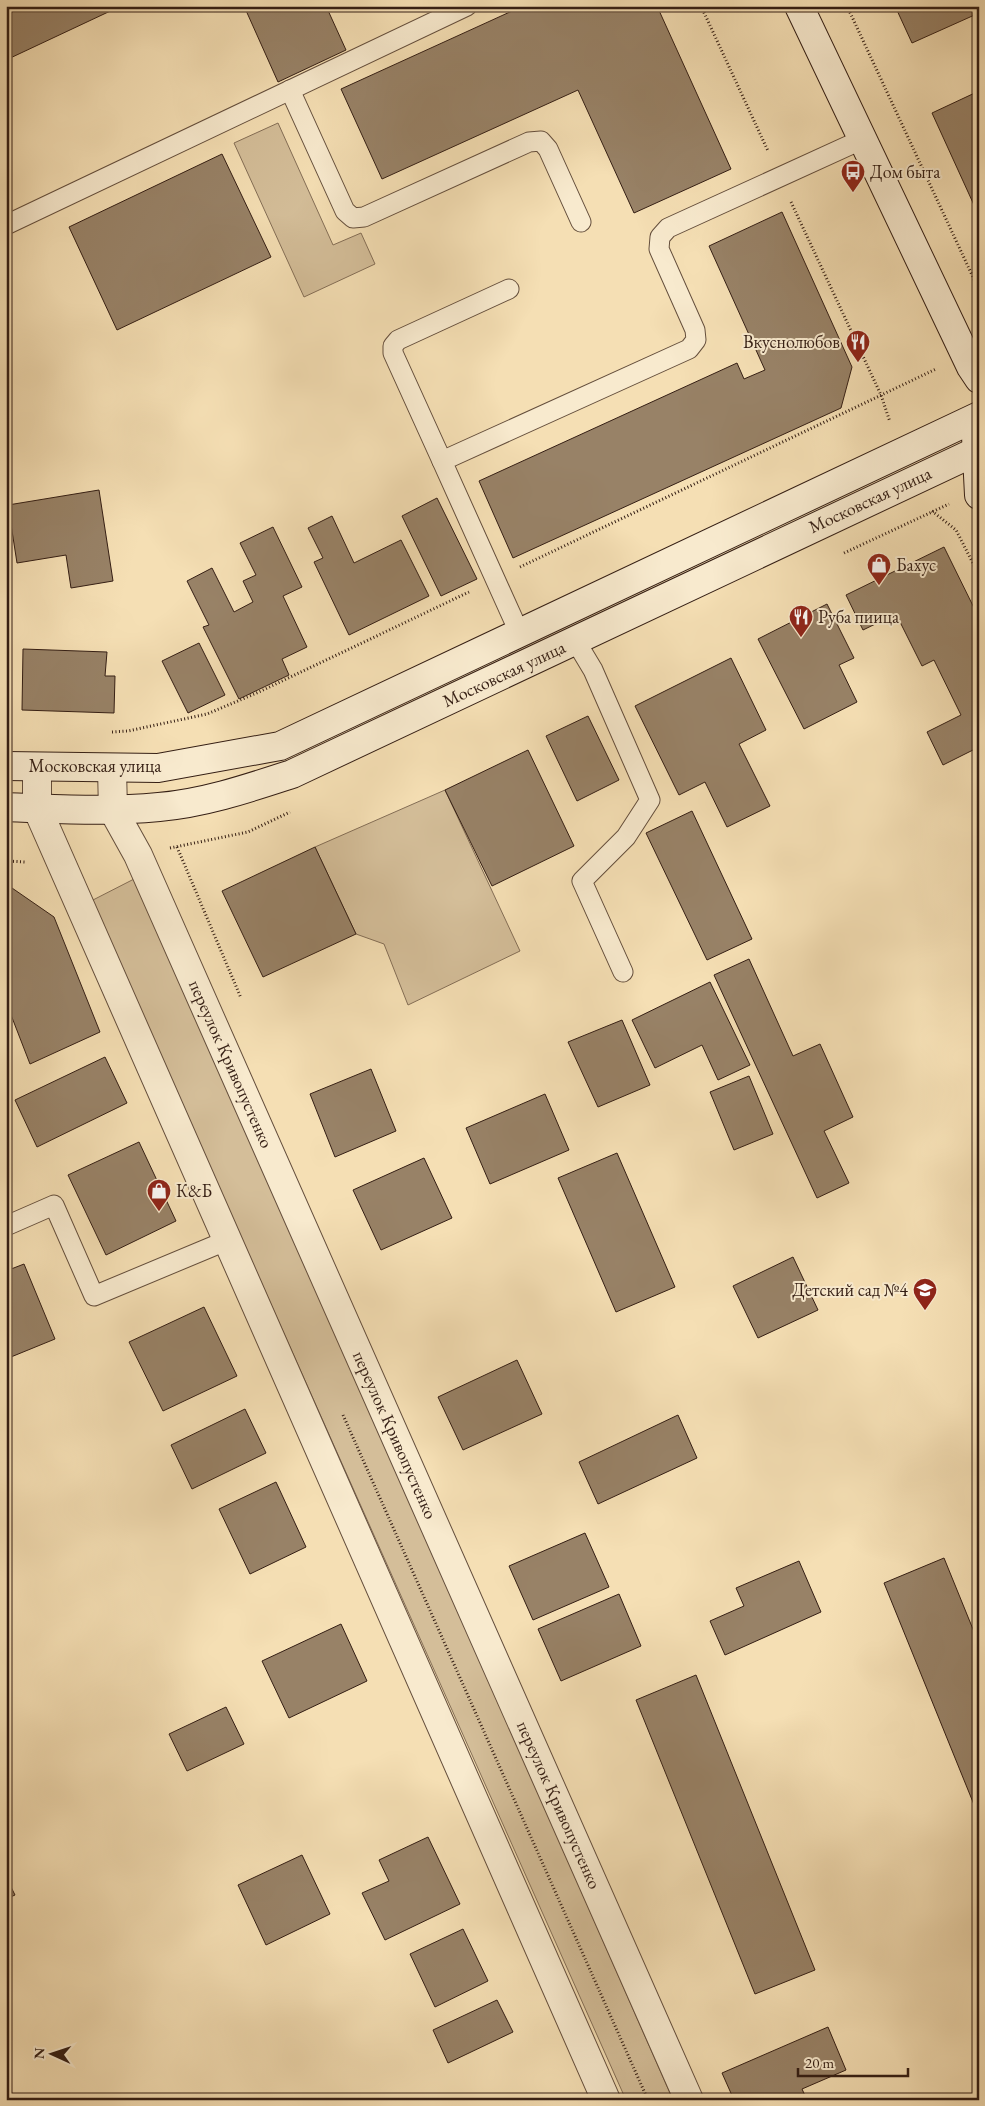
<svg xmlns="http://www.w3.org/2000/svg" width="985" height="2106" font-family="'EB Garamond',serif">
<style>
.green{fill:#d4be99;stroke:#846e56}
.building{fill:#988267;stroke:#341e14}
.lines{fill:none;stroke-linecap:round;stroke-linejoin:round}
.lane-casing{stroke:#644e3c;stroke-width:21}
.street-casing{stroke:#644e3c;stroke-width:30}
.secondary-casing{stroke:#341e14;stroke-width:30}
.path{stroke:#341e14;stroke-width:3;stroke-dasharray:1 2.5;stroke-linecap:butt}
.lane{stroke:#f8eace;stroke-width:19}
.street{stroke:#f8eace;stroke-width:28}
.secondary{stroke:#f8eace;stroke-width:28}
.labels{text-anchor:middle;stroke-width:4;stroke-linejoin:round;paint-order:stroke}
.poi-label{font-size:18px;fill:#341e14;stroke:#f8eace;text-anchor:start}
.street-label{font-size:18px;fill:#341e14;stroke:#f8eace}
</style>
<rect width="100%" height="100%" fill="#f5dfb4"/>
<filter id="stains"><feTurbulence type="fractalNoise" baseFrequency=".004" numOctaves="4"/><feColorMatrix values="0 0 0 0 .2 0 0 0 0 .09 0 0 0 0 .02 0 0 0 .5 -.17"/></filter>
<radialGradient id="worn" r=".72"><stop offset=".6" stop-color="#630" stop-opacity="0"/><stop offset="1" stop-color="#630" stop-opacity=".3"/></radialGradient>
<g class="green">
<polygon points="278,123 333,245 361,233 375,264 304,297 234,143"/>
<polygon points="445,790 520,951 408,1005 384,944 356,934 315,847"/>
<polygon points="136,878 673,2100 626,2100 91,901"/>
</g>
<g class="building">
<polygon points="6,6 121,6 6,60"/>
<polygon points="244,6 326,6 346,50 278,82"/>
<polygon points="523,6 657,6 731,169 634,213 578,90 382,179 341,89"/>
<polygon points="895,6 979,6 979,13 912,43"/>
<polygon points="979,91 979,216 932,113"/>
<polygon points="222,154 271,257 117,330 69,227"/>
<polygon points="782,212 852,367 841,408 513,558 479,481 737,363 744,379 765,370 709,246"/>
<polygon points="99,490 113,581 71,588 66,555 17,563 8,505"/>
<polygon points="437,498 477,579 441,596 402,516"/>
<polygon points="332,516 354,563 401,540 429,596 349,635 314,562 323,558 308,528"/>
<polygon points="273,527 302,587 283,596 307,647 282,659 289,675 239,699 203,627 209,625 187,581 212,568 234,612 253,602 243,581 256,575 240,543"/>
<polygon points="944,547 979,618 979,747 943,765 927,732 961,715 934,660 922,666 896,614 863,630 846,595"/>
<polygon points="827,604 854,658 839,665 857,702 804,729 758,639"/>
<polygon points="199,643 225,695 188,713 162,661"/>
<polygon points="23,649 107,652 105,676 115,676 114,713 22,710"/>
<polygon points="731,658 766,730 739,744 770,806 727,827 705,782 679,795 635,706"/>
<polygon points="588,716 619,780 577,801 546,736"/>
<polygon points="528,750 574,846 492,886 445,790"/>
<polygon points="692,811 752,939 707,960 646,833"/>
<polygon points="315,847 356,934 263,977 222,891"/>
<polygon points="6,887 12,888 54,917 100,1032 30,1064 6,1002"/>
<polygon points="749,959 793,1056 820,1044 853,1117 824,1131 849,1183 817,1198 714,975"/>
<polygon points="710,982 750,1065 718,1080 702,1045 655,1068 632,1020"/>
<polygon points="622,1020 650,1085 598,1107 568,1042"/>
<polygon points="105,1057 127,1103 37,1147 15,1100"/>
<polygon points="371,1069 396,1131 335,1157 310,1094"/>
<polygon points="749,1076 773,1134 734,1150 710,1092"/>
<polygon points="545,1094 569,1150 490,1184 466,1128"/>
<polygon points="139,1142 176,1221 106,1255 68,1175"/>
<polygon points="617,1153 675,1287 616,1312 558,1178"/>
<polygon points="424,1158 452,1218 381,1250 353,1190"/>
<polygon points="793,1257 818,1310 758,1338 733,1286"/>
<polygon points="24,1264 55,1339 6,1359 6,1271"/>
<polygon points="204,1307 237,1376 163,1411 129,1342"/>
<polygon points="517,1360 542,1414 463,1450 438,1397"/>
<polygon points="245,1409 266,1453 192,1489 171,1445"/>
<polygon points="678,1415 697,1458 598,1504 579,1462"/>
<polygon points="276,1482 306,1547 250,1574 219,1509"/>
<polygon points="585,1533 609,1587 533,1620 509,1566"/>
<polygon points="944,1558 979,1644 979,1817 884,1583"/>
<polygon points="799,1561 821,1612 725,1655 710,1621 744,1606 736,1588"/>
<polygon points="619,1594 641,1646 561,1681 538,1629"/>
<polygon points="341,1624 367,1681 289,1718 262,1661"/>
<polygon points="696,1675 815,1970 755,1994 636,1700"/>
<polygon points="226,1707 244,1744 187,1771 169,1734"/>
<polygon points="428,1837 460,1904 385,1940 362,1893 389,1881 379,1860"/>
<polygon points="302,1855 330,1914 266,1945 238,1885"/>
<polygon points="6,1877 15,1895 6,1899"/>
<polygon points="463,1929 488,1981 435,2007 410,1954"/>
<polygon points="497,2000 513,2032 448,2063 433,2030"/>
<polygon points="828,2027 846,2070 802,2089 807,2100 734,2100 722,2073"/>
</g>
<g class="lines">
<defs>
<g id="lane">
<polyline points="290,90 345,211 353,218 364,217 529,142 541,141 548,149 581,222"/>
<polyline points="6,225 467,6"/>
<polyline points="442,461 393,353 393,346 398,340 509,289"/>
<polyline points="519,632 442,461 689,349 696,340 695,330 659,249 660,237 668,228 863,139"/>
<polyline points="575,640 593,670 650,800 626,837 582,881 623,972"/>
<polyline points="6,1226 54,1205 94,1296 228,1240"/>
</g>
<g id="street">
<polyline points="37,767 37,808 606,2100"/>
<polyline points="112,769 113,810 138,855 689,2100"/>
</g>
<g id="secondary">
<polyline points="799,6 971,367 979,379"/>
<polyline points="976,436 979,495"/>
<polyline points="6,766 158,768 280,746 979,416"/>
<path d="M6,807C57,809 108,812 159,807C205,803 249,788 292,774L979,450"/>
</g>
</defs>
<use href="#lane" class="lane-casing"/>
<use href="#street" class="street-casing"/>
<use href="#secondary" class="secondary-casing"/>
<g class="path">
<polyline points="701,6 768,151"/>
<polyline points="847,6 979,290"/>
<polyline points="791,202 881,395 890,422"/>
<polyline points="932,511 956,530 979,575"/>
<polyline points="844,553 949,504"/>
<polyline points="520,567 936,369"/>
<polyline points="112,732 128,731 207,714 259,692 469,592"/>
<polyline points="177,847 241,998"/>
<polyline points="170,848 248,832 290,812"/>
<polyline points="6,861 25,862"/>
<polyline points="343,1415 648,2100"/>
</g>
<use href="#lane" class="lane"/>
<use href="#street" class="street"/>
<use href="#secondary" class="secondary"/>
</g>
<defs>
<symbol id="bus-pin" viewBox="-11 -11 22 30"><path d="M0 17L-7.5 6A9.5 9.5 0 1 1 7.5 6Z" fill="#8f2418" stroke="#f8eace"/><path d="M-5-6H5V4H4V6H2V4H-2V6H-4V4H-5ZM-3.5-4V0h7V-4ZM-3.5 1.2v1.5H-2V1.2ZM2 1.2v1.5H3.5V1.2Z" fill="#fff"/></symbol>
<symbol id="restaurant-pin" viewBox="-11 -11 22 30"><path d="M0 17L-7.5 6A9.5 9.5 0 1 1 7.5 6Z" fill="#8f2418" stroke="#f8eace"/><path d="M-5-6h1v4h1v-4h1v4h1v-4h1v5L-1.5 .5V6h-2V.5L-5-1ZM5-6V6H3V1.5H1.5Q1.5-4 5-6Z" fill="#fff"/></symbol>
<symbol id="shop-pin" viewBox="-11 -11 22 30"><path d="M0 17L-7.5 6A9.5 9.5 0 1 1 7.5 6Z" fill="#8f2418" stroke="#f8eace"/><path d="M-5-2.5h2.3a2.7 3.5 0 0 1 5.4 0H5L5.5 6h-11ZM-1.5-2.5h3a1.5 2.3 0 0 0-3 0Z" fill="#fff"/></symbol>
<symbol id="school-pin" viewBox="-11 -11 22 30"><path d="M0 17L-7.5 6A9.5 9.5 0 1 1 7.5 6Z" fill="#8f2418" stroke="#f8eace"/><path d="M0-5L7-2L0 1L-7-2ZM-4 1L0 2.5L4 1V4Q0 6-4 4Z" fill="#fff"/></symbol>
</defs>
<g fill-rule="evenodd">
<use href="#bus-pin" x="839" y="158" width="28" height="38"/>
<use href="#restaurant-pin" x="844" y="328" width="28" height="38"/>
<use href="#shop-pin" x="865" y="551" width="28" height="38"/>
<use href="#restaurant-pin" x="787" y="603" width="28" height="38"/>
<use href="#shop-pin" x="145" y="1177" width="28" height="38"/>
<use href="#school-pin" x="911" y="1276" width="28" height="38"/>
</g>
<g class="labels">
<g class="poi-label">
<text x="870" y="178">Дом быта</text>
<text x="840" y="348" text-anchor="end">Вкуснолюбов</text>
<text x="896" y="571">Бахус</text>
<text x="818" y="623">Руба пиица</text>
<text x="176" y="1197">К&amp;Б</text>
<text x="908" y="1296" text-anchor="end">Детский сад №4</text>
</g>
<g class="street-label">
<text transform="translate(870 500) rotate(-25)" y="6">Московская улица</text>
<text transform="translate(504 674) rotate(-25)" y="6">Московская улица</text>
<text x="95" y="772">Московская улица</text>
<text transform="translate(231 1064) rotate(66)" y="6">переулок Кривопустенко</text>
<text transform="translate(395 1435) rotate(66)" y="6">переулок Кривопустенко</text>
<text transform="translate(559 1805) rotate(66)" y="6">переулок Кривопустенко</text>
</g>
</g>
<rect width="985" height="2106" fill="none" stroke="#f5dfb4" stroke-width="25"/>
<rect x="8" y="8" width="970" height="2091" fill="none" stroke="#341e14" stroke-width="2.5"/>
<rect x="12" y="12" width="960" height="2081" fill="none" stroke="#341e14"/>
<g transform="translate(52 2054) rotate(273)" stroke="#f8eace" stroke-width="4" paint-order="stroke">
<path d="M0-4L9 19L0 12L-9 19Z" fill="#341e14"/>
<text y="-8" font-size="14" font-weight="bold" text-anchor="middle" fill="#341e14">N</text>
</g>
<path d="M798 2068v8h110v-8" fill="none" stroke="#341e14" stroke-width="2.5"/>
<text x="805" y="2068" font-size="15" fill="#341e14" stroke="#f8eace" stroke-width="4" paint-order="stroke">20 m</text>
<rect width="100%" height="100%" filter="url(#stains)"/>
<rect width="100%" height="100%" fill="url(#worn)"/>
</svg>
